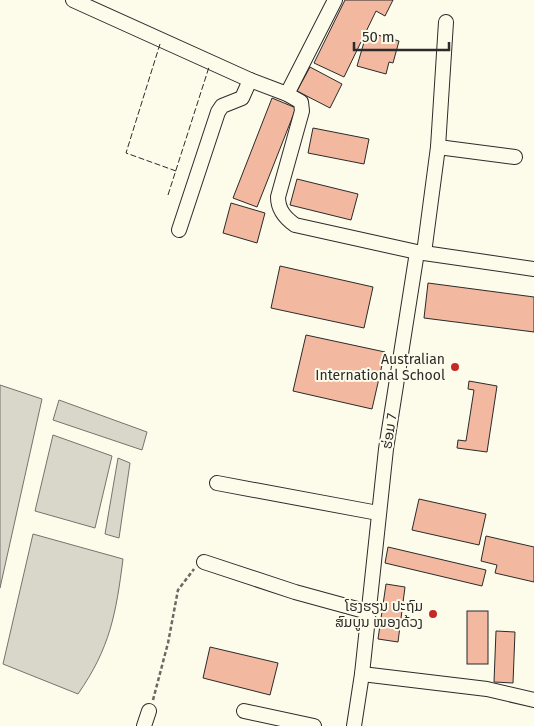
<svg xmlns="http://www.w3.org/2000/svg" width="534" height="726" font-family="'Fira Sans','Noto Sans Lao',sans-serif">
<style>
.water{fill:#d8d7c9;stroke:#74746e}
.building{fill:#f2b8a0;stroke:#2b2b2b}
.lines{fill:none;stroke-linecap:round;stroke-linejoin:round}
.minor-casing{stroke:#2b2b2b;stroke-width:16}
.path{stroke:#6a6964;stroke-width:2.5;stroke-dasharray:4 2.5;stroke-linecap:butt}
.minor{stroke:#fdfbea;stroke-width:14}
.fence{stroke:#2b2b2b;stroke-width:1;stroke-dasharray:6 2.5;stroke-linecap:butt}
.poi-dot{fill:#c62828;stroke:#fdfbea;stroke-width:2}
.labels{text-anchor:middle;stroke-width:4;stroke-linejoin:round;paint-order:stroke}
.poi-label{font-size:14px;fill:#2b2b2b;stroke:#fdfbea;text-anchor:end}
.street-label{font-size:14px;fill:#2b2b2b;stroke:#fdfbea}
</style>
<rect width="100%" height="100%" fill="#fdfbea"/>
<g class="water">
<polygon points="0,385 42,399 0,588"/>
<polygon points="59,400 147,432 142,450 53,420"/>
<polygon points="53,435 112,456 95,528 35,511"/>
<polygon points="118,458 130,463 119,538 105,534"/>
<path d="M33,534L123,559C116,614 110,648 78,694L3,664Z"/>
</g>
<g class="building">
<polygon points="345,0 393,0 385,16 376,11 344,77 314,63"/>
<polygon points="367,32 399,41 393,63 389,62 386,74 357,66"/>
<polygon points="310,67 342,84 330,108 297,91"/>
<polygon points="272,98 296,108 257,207 233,198"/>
<polygon points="313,128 369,139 364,164 308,153"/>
<polygon points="297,179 358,194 351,220 290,205"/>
<polygon points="231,203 265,213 257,243 223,233"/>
<polygon points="280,266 373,287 364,328 271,308"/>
<polygon points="428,283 534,297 534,332 424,318"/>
<polygon points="306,335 385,352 372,409 293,391"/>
<polygon points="469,381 497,386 487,452 457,448 458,440 466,441 474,390 468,389"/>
<polygon points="419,499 486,514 479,545 412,530"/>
<polygon points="486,536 534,547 534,582 495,573 497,565 481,561"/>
<polygon points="388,547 486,570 482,586 385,563"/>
<polygon points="386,584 405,587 398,642 378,639"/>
<rect x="467" y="611" width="21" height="53"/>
<polygon points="496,631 515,632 513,683 494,682"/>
<polygon points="210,647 278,663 270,695 203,678"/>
</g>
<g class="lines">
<defs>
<g id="minor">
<path d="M73,0L250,80L287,94L301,102L302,111L278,197C278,210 285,218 295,225L417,252L534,269"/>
<polyline points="287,94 335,0"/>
<polyline points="438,147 515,157"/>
<polyline points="179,230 218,112 222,106 242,98 250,80"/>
<polyline points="424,253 438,147 446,22"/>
<polyline points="217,483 378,513"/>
<polyline points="204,562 295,592 368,612"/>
<polyline points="362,674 487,689 534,700"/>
<polyline points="244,711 314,726"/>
<polyline points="144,726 149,711"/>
<polyline points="354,726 362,674 386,449 417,252"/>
</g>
</defs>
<use href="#minor" class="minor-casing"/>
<polyline class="path" points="153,700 168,643 178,590 194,569"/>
<use href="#minor" class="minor"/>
<g class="fence">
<polyline points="160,44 126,153 176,171"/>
<polyline points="168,195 209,67"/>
</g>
</g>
<g class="poi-dot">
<circle cx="455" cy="367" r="5"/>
<circle cx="433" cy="614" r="5"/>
</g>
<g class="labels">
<g class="poi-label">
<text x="445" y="364">Australian<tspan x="445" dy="16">International School</tspan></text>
<text x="423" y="611">ໂຮງຮຽນ ປະຖົມ<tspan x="423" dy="16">ສົມບູນ ໜອງດ້ວງ</tspan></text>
</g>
<g class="street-label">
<text transform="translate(389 431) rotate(-81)" y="5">ຮ່ອມ 7</text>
</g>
</g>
<path d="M354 42v8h95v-8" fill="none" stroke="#2b2b2b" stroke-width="2.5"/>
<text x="362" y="42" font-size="15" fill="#2b2b2b" stroke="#fdfbea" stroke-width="4" paint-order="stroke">50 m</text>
</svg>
